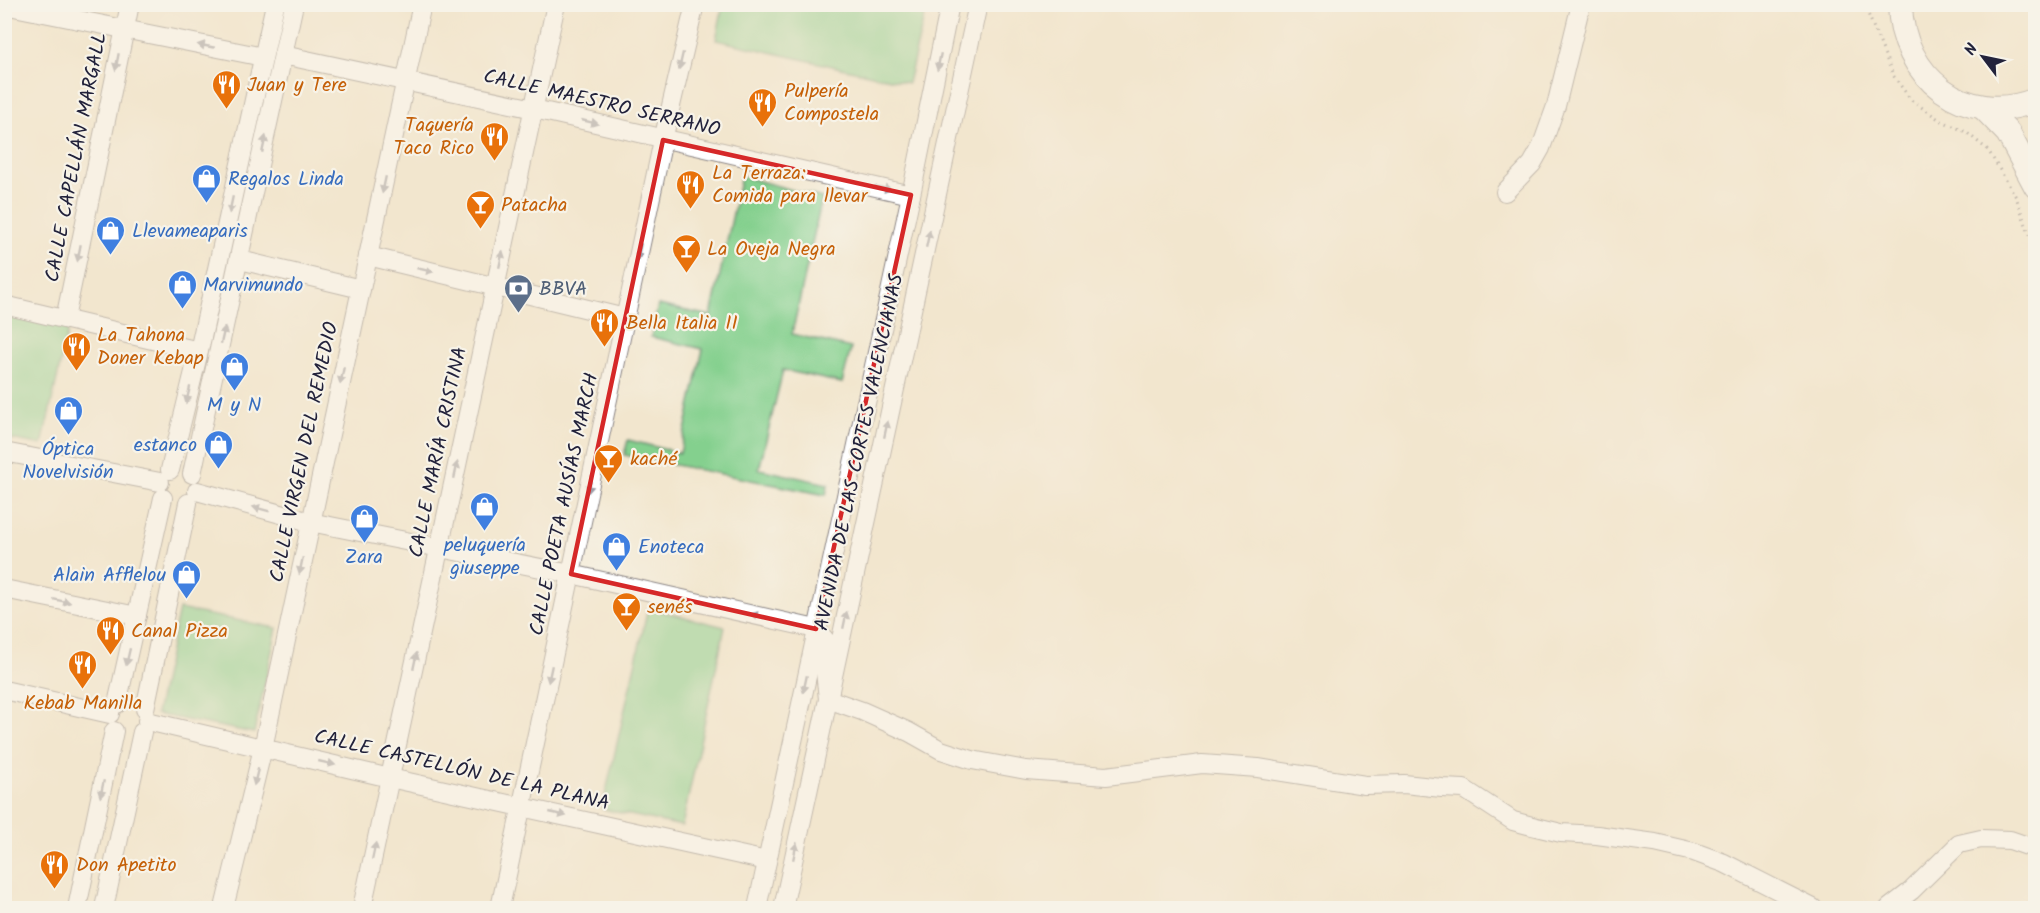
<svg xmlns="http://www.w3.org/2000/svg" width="2040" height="913" font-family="Kalam,sans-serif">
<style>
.green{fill:#84d08e;stroke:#537964;stroke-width:1.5}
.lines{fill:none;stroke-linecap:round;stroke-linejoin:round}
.minor-casing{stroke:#8a8484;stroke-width:20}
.major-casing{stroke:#8a8484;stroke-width:26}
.path{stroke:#8a8484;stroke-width:3;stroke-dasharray:1.5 4.5;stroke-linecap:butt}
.minor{stroke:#fff;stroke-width:18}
.major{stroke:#fff;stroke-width:24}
.oneway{fill:#9c9ca7}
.marked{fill:none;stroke:#d62828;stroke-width:4.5;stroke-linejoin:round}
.labels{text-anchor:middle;stroke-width:4.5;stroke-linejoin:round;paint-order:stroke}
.food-label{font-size:20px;fill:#c56008;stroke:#f7f3e8;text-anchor:start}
.street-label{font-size:20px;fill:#22223b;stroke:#f7f3e8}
.shop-label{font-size:20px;fill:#366cbe;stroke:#f7f3e8;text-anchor:start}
.service-label{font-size:20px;fill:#4e5e75;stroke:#f7f3e8;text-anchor:start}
</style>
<rect width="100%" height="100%" fill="#f7f3e8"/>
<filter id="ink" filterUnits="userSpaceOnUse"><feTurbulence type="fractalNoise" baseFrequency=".0167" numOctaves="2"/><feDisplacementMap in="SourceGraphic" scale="12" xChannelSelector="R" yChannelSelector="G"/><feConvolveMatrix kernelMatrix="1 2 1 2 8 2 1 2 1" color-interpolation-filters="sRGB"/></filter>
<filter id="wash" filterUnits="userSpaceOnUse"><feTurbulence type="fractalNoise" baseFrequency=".008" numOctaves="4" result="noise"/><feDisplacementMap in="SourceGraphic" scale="24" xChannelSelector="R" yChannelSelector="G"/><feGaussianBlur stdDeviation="1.35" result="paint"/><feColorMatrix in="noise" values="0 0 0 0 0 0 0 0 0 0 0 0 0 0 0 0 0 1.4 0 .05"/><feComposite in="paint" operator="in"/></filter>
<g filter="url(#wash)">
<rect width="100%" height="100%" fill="#f2e6ce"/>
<g class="green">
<polygon points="723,5 723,4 927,5 908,83 716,40"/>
<polygon points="741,176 822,198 792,334 851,348 842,383 783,370 759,469 828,484 826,495 624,455 628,440 680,453 703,349 651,337 658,305 711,316"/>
<polygon points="4,307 70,321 42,445 5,438"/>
<polygon points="648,608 725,627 682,826 602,809"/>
<polygon points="179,609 277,628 254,733 156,714"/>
</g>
</g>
<g filter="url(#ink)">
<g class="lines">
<defs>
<g id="minor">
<polyline points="4,5 263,57"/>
<polyline points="283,55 534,109 911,195"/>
<polyline points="1505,192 1532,164 1541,148 1556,106 1581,4"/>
<polyline points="368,256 625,318"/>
<polyline points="240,260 361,289"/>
<polyline points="4,305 199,351"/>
<polyline points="65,319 130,4"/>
<polyline points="4,452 160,482"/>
<polyline points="170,470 199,351 275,4"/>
<polyline points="192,474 294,4"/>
<polyline points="197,491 310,522 571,574 816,629 828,643 825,671 828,699 862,711 909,732 941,750 972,760 1026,770 1106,776 1202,764 1258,768 1365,785 1404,784 1442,788 1464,789 1513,821 1532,826 1561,833 1597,835 1655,843 1694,852 1724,863 1813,908"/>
<polyline points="4,589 137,616"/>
<polyline points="4,690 110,714"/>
<polyline points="117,704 163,498"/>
<polyline points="145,709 188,503"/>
<polyline points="147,721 390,778 767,861"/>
<polyline points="77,908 114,731"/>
<polyline points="104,908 142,732"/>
<polyline points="224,908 263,748 422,4"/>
<polyline points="362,908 556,4"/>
<polyline points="500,908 663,140 695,4"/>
<polyline points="757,908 911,195 950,4"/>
<polyline points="783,908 978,4"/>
<polyline points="1889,908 1911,891 1959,844 1981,839 2010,840 2036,849"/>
</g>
<g id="major">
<path d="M1900,4C1901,77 1966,128 2036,100"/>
<polyline points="1983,107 2008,133 2036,186"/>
</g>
</defs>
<use href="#minor" class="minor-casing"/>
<use href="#major" class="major-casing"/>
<polyline class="path" points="1864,4 1893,75 1911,100 1940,120 1966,132 1988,150 2016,197 2036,253"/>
<use href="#minor" class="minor"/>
<use href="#major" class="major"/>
</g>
<defs><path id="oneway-solid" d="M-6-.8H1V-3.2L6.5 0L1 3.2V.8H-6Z" transform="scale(1.5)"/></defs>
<g class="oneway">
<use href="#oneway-solid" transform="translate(206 46) rotate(-169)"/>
<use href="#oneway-solid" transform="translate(681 61) rotate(103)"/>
<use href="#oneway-solid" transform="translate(117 62) rotate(101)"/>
<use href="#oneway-solid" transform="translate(939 62) rotate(102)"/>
<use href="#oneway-solid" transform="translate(590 122) rotate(13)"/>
<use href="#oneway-solid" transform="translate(264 144) rotate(-78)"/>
<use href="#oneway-solid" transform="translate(384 185) rotate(102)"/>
<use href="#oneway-solid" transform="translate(883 188) rotate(12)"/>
<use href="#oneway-solid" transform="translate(231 205) rotate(102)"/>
<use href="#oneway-solid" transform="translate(928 239) rotate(-78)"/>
<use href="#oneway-solid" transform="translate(639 252) rotate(102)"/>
<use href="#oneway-solid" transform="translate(79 253) rotate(101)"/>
<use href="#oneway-solid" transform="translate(501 259) rotate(-78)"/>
<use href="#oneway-solid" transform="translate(425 270) rotate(13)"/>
<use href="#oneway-solid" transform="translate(223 335) rotate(-77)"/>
<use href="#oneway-solid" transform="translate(342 376) rotate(102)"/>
<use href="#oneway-solid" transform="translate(188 395) rotate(104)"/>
<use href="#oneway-solid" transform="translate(886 429) rotate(-78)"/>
<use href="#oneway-solid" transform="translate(456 470) rotate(-78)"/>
<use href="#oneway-solid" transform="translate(590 484) rotate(102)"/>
<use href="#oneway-solid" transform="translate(261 509) rotate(-165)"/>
<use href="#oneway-solid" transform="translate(301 566) rotate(102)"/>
<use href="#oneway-solid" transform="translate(62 601) rotate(12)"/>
<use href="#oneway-solid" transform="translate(759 616) rotate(-168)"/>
<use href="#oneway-solid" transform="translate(845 620) rotate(-78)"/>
<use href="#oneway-solid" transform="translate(128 657) rotate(103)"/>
<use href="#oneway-solid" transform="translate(415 661) rotate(-78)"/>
<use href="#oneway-solid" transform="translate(550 674) rotate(102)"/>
<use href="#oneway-solid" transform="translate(805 684) rotate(102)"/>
<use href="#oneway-solid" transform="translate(327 763) rotate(13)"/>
<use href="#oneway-solid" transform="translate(256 777) rotate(104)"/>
<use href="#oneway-solid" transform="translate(102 789) rotate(102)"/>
<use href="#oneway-solid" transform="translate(558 814) rotate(13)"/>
<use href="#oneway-solid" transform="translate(374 851) rotate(-78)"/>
<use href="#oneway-solid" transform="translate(795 851) rotate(-78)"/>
</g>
</g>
<path d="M0 0H2040V913H0ZM663,140L911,195L816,629L571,574Z" fill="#f2e6ce" fill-opacity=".55" fill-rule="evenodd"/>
<path class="marked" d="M663,140L911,195L816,629L571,574Z"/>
<defs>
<symbol id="restaurant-pin" viewBox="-11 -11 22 30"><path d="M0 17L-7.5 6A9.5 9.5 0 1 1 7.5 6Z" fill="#e8710a" stroke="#f7f3e8"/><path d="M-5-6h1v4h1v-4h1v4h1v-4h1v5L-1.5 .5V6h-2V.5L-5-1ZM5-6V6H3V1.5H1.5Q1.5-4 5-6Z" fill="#fff"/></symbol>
<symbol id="shop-pin" viewBox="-11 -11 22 30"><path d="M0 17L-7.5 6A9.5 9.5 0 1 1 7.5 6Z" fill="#3f7fe0" stroke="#f7f3e8"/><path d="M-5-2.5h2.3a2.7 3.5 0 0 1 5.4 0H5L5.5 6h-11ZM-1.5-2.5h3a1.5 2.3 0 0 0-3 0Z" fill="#fff"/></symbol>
<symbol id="bar-pin" viewBox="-11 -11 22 30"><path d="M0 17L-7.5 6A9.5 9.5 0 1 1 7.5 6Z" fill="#e8710a" stroke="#f7f3e8"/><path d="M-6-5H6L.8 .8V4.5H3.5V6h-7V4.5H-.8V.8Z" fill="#fff"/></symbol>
<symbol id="bank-pin" viewBox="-11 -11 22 30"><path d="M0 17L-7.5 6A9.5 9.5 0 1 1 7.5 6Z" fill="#5c6f8a" stroke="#f7f3e8"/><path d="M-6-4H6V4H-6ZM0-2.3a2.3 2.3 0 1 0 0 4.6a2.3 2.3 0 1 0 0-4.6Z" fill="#fff"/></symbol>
</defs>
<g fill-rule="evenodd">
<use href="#restaurant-pin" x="210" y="68" width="33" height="45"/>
<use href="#restaurant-pin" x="746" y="86" width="33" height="45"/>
<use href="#restaurant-pin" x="478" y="120" width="33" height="45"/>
<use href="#shop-pin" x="190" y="162" width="33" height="45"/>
<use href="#restaurant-pin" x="674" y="168" width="33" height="45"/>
<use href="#bar-pin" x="464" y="188" width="33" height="45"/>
<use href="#shop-pin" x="94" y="214" width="33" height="45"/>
<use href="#bar-pin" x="670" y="232" width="33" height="45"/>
<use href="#shop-pin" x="166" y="268" width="33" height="45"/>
<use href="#bank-pin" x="502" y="272" width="33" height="45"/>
<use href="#restaurant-pin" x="588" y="306" width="33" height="45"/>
<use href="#restaurant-pin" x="60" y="330" width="33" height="45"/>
<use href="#shop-pin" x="218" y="350" width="33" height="45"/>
<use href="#shop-pin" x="52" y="394" width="33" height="45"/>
<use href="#shop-pin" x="202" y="428" width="33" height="45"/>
<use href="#bar-pin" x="592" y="442" width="33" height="45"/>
<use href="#shop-pin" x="468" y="490" width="33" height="45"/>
<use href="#shop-pin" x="348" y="502" width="33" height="45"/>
<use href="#shop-pin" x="600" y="530" width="33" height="45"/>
<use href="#shop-pin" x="170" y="558" width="33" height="45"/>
<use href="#bar-pin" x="610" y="590" width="33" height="45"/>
<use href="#restaurant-pin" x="94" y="614" width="33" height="45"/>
<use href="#restaurant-pin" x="66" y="648" width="33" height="45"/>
<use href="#restaurant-pin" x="38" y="848" width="33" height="45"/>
</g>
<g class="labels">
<g class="food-label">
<text x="247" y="91">Juan y Tere</text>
<text x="784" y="97">Pulpería<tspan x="784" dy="23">Compostela</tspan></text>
<text x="474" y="131" text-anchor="end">Taquería<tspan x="474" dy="23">Taco Rico</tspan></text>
<text x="712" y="179">La Terraza:<tspan x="712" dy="23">Comida para llevar</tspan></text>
<text x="501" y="211">Patacha</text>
<text x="707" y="255">La Oveja Negra</text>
<text x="626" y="329">Bella Italia II</text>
<text x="97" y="341">La Tahona<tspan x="97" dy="23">Doner Kebap</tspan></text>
<text x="630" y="465">kaché</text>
<text x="647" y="613">senés</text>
<text x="131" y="637">Canal Pizza</text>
<text x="83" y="709" text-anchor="middle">Kebab Manilla</text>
<text x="76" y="871">Don Apetito</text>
</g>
<g class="street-label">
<text transform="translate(602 102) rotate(13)" y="7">CALLE MAESTRO SERRANO</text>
<text transform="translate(75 157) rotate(-79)" y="7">CALLE CAPELLÁN MARGALL</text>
<text transform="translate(303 452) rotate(-78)" y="7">CALLE VIRGEN DEL REMEDIO</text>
<text transform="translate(437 452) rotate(-78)" y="7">CALLE MARÍA CRISTINA</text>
<text transform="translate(858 452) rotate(-78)" y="7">AVENIDA DE LAS CORTES VALENCIANAS</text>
<text transform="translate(563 504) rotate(-78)" y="7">CALLE POETA AUSÍAS MARCH</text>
<text transform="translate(462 769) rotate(13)" y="7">CALLE CASTELLÓN DE LA PLANA</text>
</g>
<g class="shop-label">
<text x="228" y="185">Regalos Linda</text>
<text x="132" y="237">Llevameaparis</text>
<text x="203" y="291">Marvimundo</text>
<text x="234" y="411" text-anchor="middle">M y N</text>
<text x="197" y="451" text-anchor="end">estanco</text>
<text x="68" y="455" text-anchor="middle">Óptica<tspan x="68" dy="23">Novelvisión</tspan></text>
<text x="485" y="551" text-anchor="middle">peluquería<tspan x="485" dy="23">giuseppe</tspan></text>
<text x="638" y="553">Enoteca</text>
<text x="364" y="563" text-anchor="middle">Zara</text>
<text x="166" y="581" text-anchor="end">Alain Afflelou</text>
</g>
<g class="service-label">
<text x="539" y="295">BBVA</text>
</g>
</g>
<rect width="2040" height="913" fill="none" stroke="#f7f3e8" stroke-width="24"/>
<g transform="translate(1983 57) rotate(302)" stroke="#f7f3e8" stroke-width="4.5" paint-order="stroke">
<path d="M0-4.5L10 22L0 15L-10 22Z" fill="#22223b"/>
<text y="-9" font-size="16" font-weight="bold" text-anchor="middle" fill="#22223b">N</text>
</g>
</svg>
